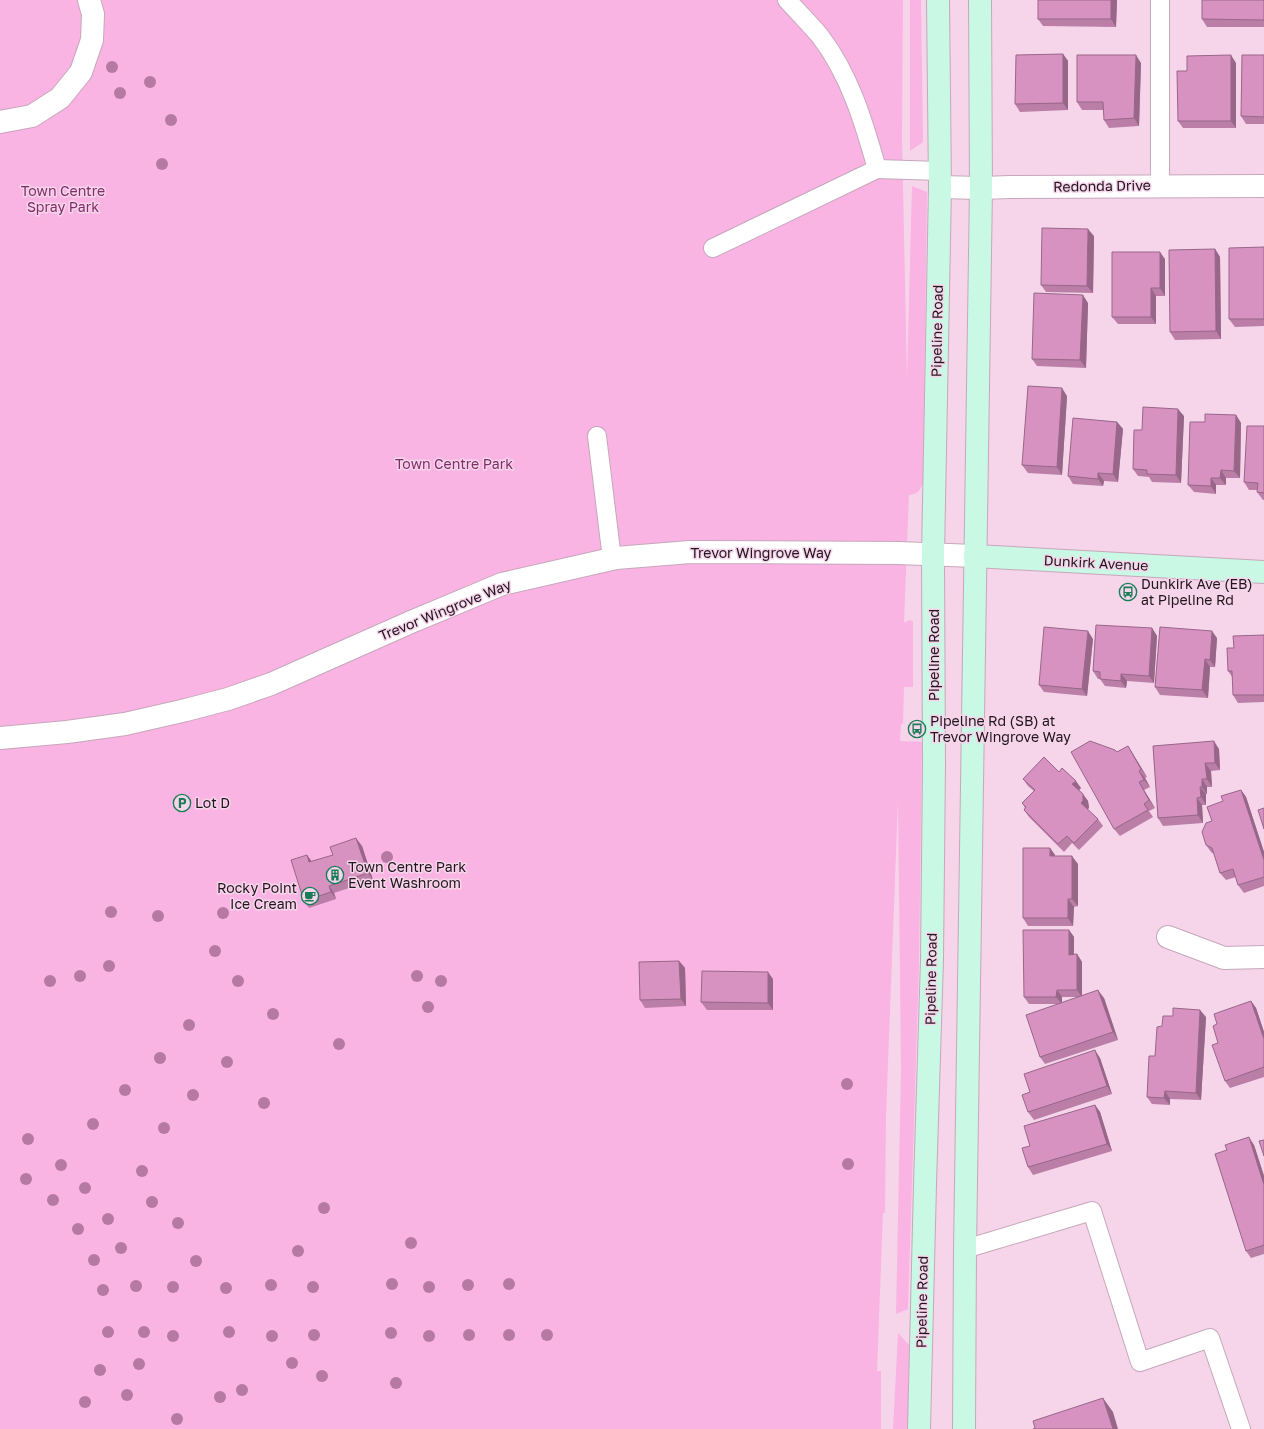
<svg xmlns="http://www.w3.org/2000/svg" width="1264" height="1429" font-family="'Golos Text',sans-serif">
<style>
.green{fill:#fab4e3}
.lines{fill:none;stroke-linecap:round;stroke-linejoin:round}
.lane-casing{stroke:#c6a7bb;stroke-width:20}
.street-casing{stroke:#c6a7bb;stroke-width:24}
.secondary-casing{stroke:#c6a7bb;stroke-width:24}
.lane{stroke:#fff;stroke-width:18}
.street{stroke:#fff;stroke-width:22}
.secondary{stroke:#c9f8e4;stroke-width:22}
.tree{fill:#b579a4}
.wall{fill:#ba7ea7;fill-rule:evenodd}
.shaded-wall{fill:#976688}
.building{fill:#d892c2;stroke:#976688}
.labels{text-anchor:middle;stroke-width:3;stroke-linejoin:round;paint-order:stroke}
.street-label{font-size:14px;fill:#20151d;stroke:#f6d5ea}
.park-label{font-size:14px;fill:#802e6a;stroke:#f6d5ea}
.poi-label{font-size:14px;fill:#20151d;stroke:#f6d5ea;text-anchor:start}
</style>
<rect width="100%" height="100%" fill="#f6d5ea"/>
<g class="green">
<path d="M0,0H903L902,138L907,377L912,186L927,192L923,482C920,491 918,494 909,495L904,623L909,620L913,621V687H904L903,724H901L900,741L922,742L919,964L908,1309L896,1314L901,1070L898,800L886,1116L885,1213H883L877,1371H881V1429H0Z"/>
<polygon points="910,0 921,0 923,142 910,151"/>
<polygon points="898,1333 909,1345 908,1429 893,1429"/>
</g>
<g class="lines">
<defs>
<g id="lane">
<path d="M787,0C798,12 810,24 820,36C850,75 864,123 877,169L940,171"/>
<polyline points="1160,0 1160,186"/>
<polyline points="713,248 877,169"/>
<polyline points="597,436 612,559"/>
<polyline points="965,1249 1092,1211 1140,1362 1210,1338 1241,1429"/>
</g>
<g id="street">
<polyline points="0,122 32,116 60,98 81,72 92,40 93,14 89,0"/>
<polyline points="940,187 981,188 1010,187 1264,186"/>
<polyline points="0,738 67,732 125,724 186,710 228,699 271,684 411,622 502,584 616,558 690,552 898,553 975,556"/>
<polyline points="1168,937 1224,958 1264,957"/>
</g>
<g id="secondary">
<polyline points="975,556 1264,572"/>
<polyline points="919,1429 925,1184 932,960 934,765 933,555 940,187 938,0"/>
<polyline points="964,1429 965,1249 981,188 980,0"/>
</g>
</defs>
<use href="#lane" class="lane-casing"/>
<use href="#street" class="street-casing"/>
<use href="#secondary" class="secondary-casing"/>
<use href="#lane" class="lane"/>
<use href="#street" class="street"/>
<use href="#secondary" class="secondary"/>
</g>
<g class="tree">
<circle cx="112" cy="67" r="6"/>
<circle cx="150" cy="82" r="6"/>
<circle cx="120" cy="93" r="6"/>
<circle cx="171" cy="120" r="6"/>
<circle cx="162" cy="164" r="6"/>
<circle cx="387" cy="857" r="6"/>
<circle cx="111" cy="912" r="6"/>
<circle cx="223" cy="913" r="6"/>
<circle cx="158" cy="916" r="6"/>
<circle cx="215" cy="951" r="6"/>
<circle cx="109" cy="966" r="6"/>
<circle cx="80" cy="976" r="6"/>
<circle cx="417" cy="976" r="6"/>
<circle cx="50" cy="981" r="6"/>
<circle cx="238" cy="981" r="6"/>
<circle cx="441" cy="981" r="6"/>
<circle cx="428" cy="1007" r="6"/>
<circle cx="273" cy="1014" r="6"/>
<circle cx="189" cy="1025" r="6"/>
<circle cx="339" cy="1044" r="6"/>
<circle cx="160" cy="1058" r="6"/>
<circle cx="227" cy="1062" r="6"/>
<circle cx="847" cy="1084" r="6"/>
<circle cx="125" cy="1090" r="6"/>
<circle cx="193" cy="1095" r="6"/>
<circle cx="264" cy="1103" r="6"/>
<circle cx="93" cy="1124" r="6"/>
<circle cx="164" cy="1128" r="6"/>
<circle cx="28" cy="1139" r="6"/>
<circle cx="848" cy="1164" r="6"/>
<circle cx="61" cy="1165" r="6"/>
<circle cx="142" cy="1171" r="6"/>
<circle cx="26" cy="1179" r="6"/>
<circle cx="85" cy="1188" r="6"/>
<circle cx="53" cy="1200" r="6"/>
<circle cx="152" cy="1202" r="6"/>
<circle cx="324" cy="1208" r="6"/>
<circle cx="108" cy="1219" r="6"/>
<circle cx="178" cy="1223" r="6"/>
<circle cx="78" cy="1229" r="6"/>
<circle cx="411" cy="1243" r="6"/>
<circle cx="121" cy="1248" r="6"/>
<circle cx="298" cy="1251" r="6"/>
<circle cx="94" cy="1260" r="6"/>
<circle cx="196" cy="1261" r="6"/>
<circle cx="392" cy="1284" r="6"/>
<circle cx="509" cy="1284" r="6"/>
<circle cx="271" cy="1285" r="6"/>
<circle cx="468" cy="1285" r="6"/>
<circle cx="136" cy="1286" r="6"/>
<circle cx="173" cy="1287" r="6"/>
<circle cx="313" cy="1287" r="6"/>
<circle cx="429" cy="1287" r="6"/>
<circle cx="226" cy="1288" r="6"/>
<circle cx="103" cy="1290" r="6"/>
<circle cx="108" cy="1332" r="6"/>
<circle cx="144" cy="1332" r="6"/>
<circle cx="229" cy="1332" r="6"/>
<circle cx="391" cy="1333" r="6"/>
<circle cx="314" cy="1335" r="6"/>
<circle cx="469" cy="1335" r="6"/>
<circle cx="509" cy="1335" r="6"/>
<circle cx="547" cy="1335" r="6"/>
<circle cx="173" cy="1336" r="6"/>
<circle cx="272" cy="1336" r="6"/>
<circle cx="429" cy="1336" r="6"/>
<circle cx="292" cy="1363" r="6"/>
<circle cx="139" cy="1364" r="6"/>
<circle cx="100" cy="1370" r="6"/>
<circle cx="322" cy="1376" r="6"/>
<circle cx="396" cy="1383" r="6"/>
<circle cx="242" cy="1390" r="6"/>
<circle cx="127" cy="1395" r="6"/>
<circle cx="220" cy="1397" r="6"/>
<circle cx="85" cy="1402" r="6"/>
<circle cx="177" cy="1419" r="6"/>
</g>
<g class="wall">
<polygon points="1038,0 1117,0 1116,27 1043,26 1038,19"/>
<polygon points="1264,0 1264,27 1207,27 1202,19"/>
<polygon points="1063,54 1068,61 1068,110 1020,112 1015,104"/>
<polygon points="1264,55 1264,124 1246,124 1241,116"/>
<polygon points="1141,63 1139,126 1109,128 1104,120 1104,110 1082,110 1077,102"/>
<polygon points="1236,63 1236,128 1183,128 1178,121 1187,71"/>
<polygon points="1094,236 1093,293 1046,292 1041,285"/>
<polygon points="1264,247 1264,326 1235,327 1229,319"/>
<polygon points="1215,249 1220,257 1221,339 1175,340 1170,332"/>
<polygon points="1165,259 1165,296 1156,296 1156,324 1118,324 1112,317"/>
<polygon points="1088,303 1086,368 1037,366 1032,359"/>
<polygon points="1067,396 1062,475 1028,473 1022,465"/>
<polygon points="1236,415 1241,423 1240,478 1226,478 1226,485 1216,485 1216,494 1194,492 1188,485 1205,422"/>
<polygon points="1184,416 1181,483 1152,482 1149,477 1138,476 1133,469 1142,430"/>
<polygon points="1117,422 1123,429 1118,482 1104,481 1103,486 1073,484 1068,476"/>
<polygon points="1264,426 1264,500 1263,500 1257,492 1258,490 1249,490 1244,482"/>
<polygon points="1152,628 1157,636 1154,683 1127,681 1126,688 1105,686 1100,679 1098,679 1093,671"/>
<polygon points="1264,635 1264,702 1238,703 1233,695 1233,678 1228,671 1234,648"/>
<polygon points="1217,638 1215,667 1210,667 1208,698 1160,695 1155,687"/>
<polygon points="1093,639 1087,696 1044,692 1039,685"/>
<polygon points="1128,746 1133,754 1147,777 1145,778 1150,787 1144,790 1155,808 1149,811 1153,817 1120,836 1114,829 1117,752"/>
<polygon points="1153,746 1219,749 1220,770 1211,771 1212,787 1207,787 1207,794 1206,794 1206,805 1202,805 1203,823 1163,826 1158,818"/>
<polygon points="1059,772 1081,788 1079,790 1088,801 1089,808 1087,809 1098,819 1103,826 1079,850 1072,843 1064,852 1029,817 1024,810 1025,808 1022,803 1034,791 1028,786 1023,779"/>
<polygon points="1241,790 1246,797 1264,852 1264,886 1244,893 1238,885 1236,877 1226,880 1220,873 1214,854 1211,852 1206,845 1212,821"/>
<polygon points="362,846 373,880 334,893 336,899 309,908 304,901 307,855 312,862"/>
<polygon points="1050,848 1055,855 1055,856 1078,864 1078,906 1074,907 1073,926 1028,926 1023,918"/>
<path d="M1069,930L1074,937V955L1077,954L1082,962V996L1104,998L1118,1040L1045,1064L1040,1057L1057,1004H1029L1024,997ZM1062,997H1078L1062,1003Z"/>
<polygon points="679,961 685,968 686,1006 645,1008 640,1000"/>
<polygon points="773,979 773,1010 707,1010 701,1002"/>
<polygon points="1251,1001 1256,1008 1264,1032 1264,1077 1230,1088 1225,1081 1218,1043"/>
<polygon points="1206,1017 1201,1100 1170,1099 1170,1105 1152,1104 1147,1097 1155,1056 1162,1026"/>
<polygon points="1100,1058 1112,1094 1034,1120 1028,1112 1030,1092"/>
<polygon points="1095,1105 1100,1112 1112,1151 1033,1175 1028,1167 1030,1146"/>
<polygon points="1254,1145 1264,1176 1264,1254 1251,1258 1246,1251"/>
</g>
<g class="shaded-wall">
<polygon points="1111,0 1117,0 1116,27 1111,19"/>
<polygon points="1063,54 1068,61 1068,110 1063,103"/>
<polygon points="1136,55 1141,63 1139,126 1134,118"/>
<polygon points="1231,55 1236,63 1236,128 1231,121"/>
<polygon points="1088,229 1094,236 1093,293 1087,286"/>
<polygon points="1215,249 1220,257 1221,339 1216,331"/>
<polygon points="1160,252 1165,259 1165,296 1160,288"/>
<polygon points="1151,288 1156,296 1156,324 1151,317"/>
<polygon points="1083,295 1088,303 1086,368 1080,360"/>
<polygon points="1062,388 1067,396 1062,475 1057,467"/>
<polygon points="1178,409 1184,416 1181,483 1176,475"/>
<polygon points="1236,415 1241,423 1240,478 1234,471"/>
<polygon points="1117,422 1123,429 1118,482 1113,474"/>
<polygon points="1221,470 1226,478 1226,485 1220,478"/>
<polygon points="1098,473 1104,481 1103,486 1098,479"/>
<polygon points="1211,478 1216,485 1216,494 1211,486"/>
<polygon points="1152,628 1157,636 1154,683 1149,676"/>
<polygon points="1088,631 1093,639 1087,696 1082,689"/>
<polygon points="1212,631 1217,638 1215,667 1210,660"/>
<polygon points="1205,659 1210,667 1208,698 1202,690"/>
<polygon points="1121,674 1127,681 1126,688 1121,681"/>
<polygon points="1214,741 1219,749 1220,770 1215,763"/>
<polygon points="1128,746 1133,754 1147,777 1141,769"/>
<polygon points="1205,763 1211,771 1212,787 1207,779"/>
<polygon points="1139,771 1145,778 1150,787 1144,780"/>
<polygon points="1202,779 1207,787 1207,794 1202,787"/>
<polygon points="1076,781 1081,788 1077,792 1072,784"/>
<polygon points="1139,782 1144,790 1155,808 1149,800"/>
<polygon points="1200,787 1206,794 1206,805 1201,797"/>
<polygon points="1241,790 1246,797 1264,852 1264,860"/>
<polygon points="1083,794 1088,801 1089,808 1086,811 1081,803"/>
<polygon points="1197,798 1202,805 1203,823 1198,815"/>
<polygon points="356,838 362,846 373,880 368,873"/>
<polygon points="1050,848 1055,855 1055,864 1050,856"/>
<polygon points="307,855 312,862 309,862"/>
<polygon points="1072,856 1078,864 1078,906 1072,899"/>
<polygon points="329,886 334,893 336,899 331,892"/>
<polygon points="1068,899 1074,907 1073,926 1068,918"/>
<polygon points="1069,930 1074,937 1074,962 1069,955"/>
<polygon points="1077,954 1082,962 1082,997 1077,990"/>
<polygon points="679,961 685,968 686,1006 681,999"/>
<polygon points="768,972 773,979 773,1010 768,1003"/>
<polygon points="1057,990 1062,997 1062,1004 1056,997"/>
<polygon points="1098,990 1104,998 1118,1040 1113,1032"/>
<polygon points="1251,1001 1256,1008 1264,1032 1264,1039"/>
<polygon points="1200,1010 1206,1017 1201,1100 1196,1093"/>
<polygon points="1095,1050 1100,1058 1112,1094 1107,1086"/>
<polygon points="1165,1091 1170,1099 1170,1105 1164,1098"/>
<polygon points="1095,1105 1100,1112 1112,1151 1107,1144"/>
<polygon points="1249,1137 1254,1145 1264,1176 1264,1185"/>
<polygon points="1103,1398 1113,1412 1118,1429 1113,1429"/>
</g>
<g class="building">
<rect x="1038" y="0" width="73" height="19"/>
<polygon points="1202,0 1264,0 1264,20 1202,19"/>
<polygon points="1063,54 1063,103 1015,104 1016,55"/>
<polygon points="1077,55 1136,55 1134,118 1104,120 1103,102 1077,102"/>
<polygon points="1231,55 1231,121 1178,121 1177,71 1187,71 1187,56"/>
<polygon points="1242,55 1264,55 1264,117 1241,116"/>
<polygon points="1042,228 1088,229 1087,286 1041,285"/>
<polygon points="1264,247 1264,319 1229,319 1229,248"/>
<polygon points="1215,249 1216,331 1170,332 1169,250"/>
<polygon points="1112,252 1160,252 1160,288 1151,288 1151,317 1112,317"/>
<polygon points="1034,293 1083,295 1080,360 1032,359"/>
<polygon points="1028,386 1062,388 1057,467 1022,465"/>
<polygon points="1143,407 1178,409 1176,475 1147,474 1147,470 1133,469 1134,430 1142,430"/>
<polygon points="1205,414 1236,415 1234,471 1221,470 1220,478 1211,478 1211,486 1188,485 1190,422 1205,422"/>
<polygon points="1073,418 1117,422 1113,474 1098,473 1098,479 1068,476"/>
<polygon points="1247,426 1264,426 1264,493 1257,492 1258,483 1244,482"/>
<polygon points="1096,625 1152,628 1149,676 1121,674 1121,681 1100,679 1100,672 1093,671"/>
<polygon points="1044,627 1088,631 1082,689 1039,685"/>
<polygon points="1160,627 1212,631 1210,660 1205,659 1202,690 1155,687"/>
<polygon points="1264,635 1264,695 1233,695 1232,671 1228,671 1227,648 1234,648 1233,636"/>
<polygon points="1090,741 1115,750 1117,752 1128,746 1141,769 1139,771 1144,780 1139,782 1149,800 1144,804 1148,810 1114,829 1071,752"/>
<polygon points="1214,741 1215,763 1205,763 1207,779 1202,779 1202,787 1200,787 1201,797 1197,798 1198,815 1158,818 1153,746"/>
<polygon points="1044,757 1059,772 1062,768 1076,781 1072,784 1083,794 1083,801 1081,803 1098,819 1074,843 1067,836 1058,844 1024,810 1026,807 1022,803 1035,790 1023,779"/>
<polygon points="1241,790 1264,860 1264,877 1238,885 1233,869 1220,873 1212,848 1206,845 1202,832 1206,823 1212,821 1207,807 1223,801 1221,796"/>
<polygon points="1264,808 1264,829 1258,810"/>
<polygon points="356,838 368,873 329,886 331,892 304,901 291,860 307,855 309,862 333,855 330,847"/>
<polygon points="1023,848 1050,848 1050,856 1072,856 1072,899 1068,899 1068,918 1023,918"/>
<polygon points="1023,930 1069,930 1069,955 1077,954 1077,990 1057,990 1056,997 1024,997"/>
<polygon points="679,961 681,999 640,1000 639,962"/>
<polygon points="702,971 768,972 768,1003 701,1002"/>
<polygon points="1098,990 1113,1032 1040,1057 1026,1015"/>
<polygon points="1251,1001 1264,1039 1264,1067 1225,1081 1212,1045 1218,1043 1213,1026 1217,1024 1214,1014"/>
<polygon points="1173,1008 1200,1010 1196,1093 1165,1091 1164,1098 1147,1097 1149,1056 1155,1056 1157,1027 1162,1026 1163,1016 1173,1016"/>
<polygon points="1095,1050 1107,1086 1028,1112 1022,1095 1030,1092 1024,1074"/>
<polygon points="1095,1105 1107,1144 1028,1167 1022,1148 1030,1146 1024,1126"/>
<polygon points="1249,1137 1264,1185 1264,1245 1246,1251 1215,1154 1227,1150 1225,1145"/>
<polygon points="1264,1140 1264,1156 1259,1141"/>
<polygon points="1103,1398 1113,1429 1033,1429 1035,1428 1033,1421"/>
</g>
<defs>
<symbol id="bus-ring" viewBox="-11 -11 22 22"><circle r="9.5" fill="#f6d5ea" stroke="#187d56" stroke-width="1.5"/><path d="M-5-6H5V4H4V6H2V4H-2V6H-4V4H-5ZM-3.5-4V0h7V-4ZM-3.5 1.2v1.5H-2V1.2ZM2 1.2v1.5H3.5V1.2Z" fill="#187d56"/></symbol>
<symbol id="parking-ring" viewBox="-11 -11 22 22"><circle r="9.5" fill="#f6d5ea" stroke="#187d56" stroke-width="1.5"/><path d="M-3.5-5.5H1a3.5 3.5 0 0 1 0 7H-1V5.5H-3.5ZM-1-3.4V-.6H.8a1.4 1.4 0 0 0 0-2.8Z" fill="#187d56"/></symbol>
<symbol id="building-ring" viewBox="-11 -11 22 22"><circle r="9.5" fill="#f6d5ea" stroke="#187d56" stroke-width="1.5"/><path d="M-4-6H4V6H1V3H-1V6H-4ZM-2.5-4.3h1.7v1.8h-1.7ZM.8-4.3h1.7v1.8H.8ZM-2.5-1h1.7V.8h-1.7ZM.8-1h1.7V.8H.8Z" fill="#187d56"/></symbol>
<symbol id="cafe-ring" viewBox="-11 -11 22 22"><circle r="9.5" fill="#f6d5ea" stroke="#187d56" stroke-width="1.5"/><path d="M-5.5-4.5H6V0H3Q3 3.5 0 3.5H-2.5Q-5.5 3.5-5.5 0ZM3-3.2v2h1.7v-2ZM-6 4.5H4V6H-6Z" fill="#187d56"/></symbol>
</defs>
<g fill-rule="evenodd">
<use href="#bus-ring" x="1118" y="582" width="20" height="20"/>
<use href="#bus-ring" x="907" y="719" width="20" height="20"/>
<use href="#parking-ring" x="172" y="793" width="20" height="20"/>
<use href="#building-ring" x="325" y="865" width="20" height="20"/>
<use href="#cafe-ring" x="300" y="886" width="20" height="20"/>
</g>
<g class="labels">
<g class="street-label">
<text transform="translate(1102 186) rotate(-1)" y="5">Redonda Drive</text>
<text transform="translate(937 331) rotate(-89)" y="5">Pipeline Road</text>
<text x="761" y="558">Trevor Wingrove Way</text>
<text transform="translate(1096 563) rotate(3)" y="5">Dunkirk Avenue</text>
<text transform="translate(445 610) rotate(-22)" y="5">Trevor Wingrove Way</text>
<text transform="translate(934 655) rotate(-90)" y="5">Pipeline Road</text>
<text transform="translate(931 979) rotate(-89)" y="5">Pipeline Road</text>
<text transform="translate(922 1302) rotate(-89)" y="5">Pipeline Road</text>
</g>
<g class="park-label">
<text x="63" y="196">Town Centre<tspan x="63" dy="16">Spray Park</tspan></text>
<text x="454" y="469">Town Centre Park</text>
</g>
<g class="poi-label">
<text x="1141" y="589">Dunkirk Ave (EB)<tspan x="1141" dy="16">at Pipeline Rd</tspan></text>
<text x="930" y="726">Pipeline Rd (SB) at<tspan x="930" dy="16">Trevor Wingrove Way</tspan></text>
<text x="195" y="808">Lot D</text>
<text x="348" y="872">Town Centre Park<tspan x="348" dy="16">Event Washroom</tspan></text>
<text x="297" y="893" text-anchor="end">Rocky Point<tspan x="297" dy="16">Ice Cream</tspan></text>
</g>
</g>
</svg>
